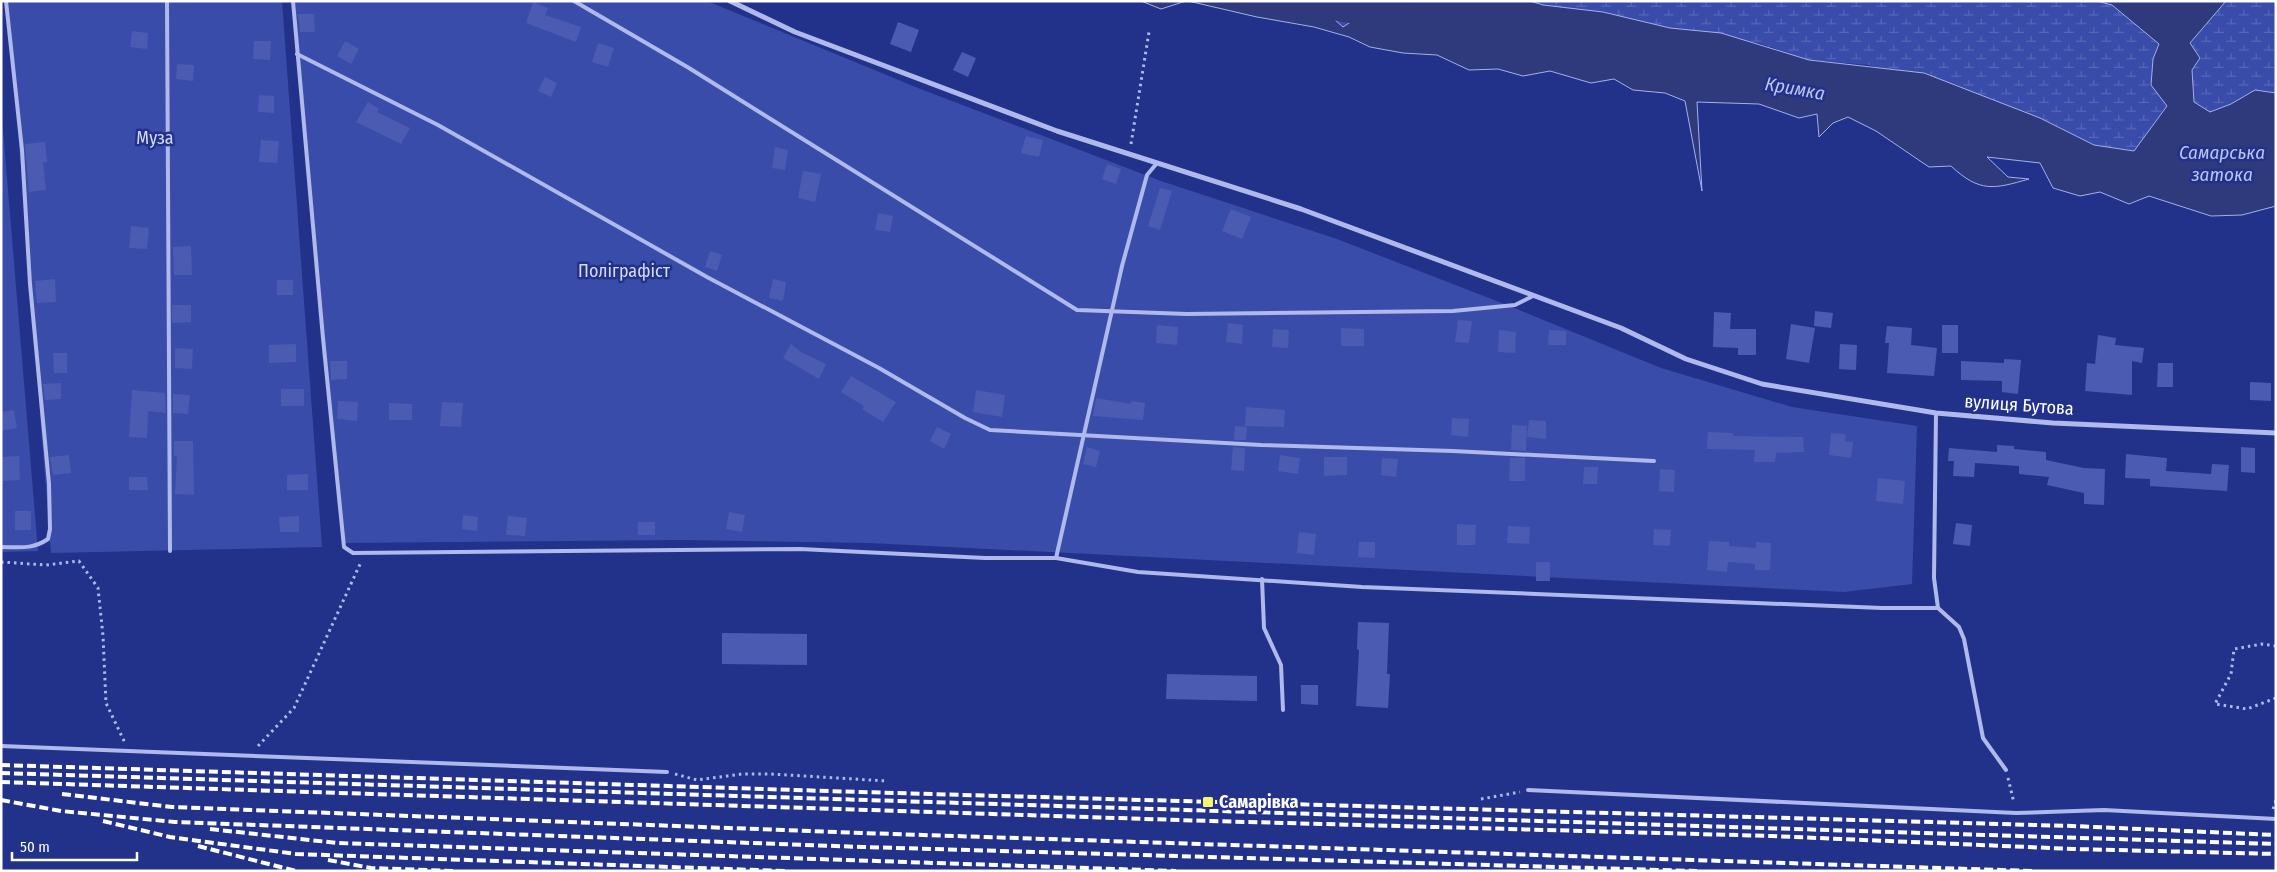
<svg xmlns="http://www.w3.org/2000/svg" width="2277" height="872" font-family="'Fira Sans Condensed',sans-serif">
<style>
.wetland{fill:url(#wetland-marsh)}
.garden{fill:#394caa}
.water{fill:#2f3a7d;stroke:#a3b0ec}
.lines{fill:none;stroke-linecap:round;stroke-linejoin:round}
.river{stroke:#2f3a7d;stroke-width:30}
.building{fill:#4b5bb2}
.path{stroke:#afb9eb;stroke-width:3;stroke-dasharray:2.5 4;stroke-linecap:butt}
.lane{stroke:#afb9eb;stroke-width:4}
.street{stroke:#afb9eb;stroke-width:5}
.rail{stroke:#fff;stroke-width:4;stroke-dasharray:9 4;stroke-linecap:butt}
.poi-dot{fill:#f7f671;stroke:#22328b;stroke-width:2}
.labels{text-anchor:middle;stroke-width:5;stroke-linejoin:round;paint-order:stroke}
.park-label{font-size:18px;fill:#d4daf8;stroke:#22328b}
.street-label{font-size:18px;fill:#fff;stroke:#22328b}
.poi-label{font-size:18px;font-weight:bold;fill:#fff;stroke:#22328b;text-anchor:start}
.water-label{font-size:19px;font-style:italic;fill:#bbc4f2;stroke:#22328b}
</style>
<defs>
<pattern id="wetland-marsh" width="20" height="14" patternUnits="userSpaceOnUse" patternTransform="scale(1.25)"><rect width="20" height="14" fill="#394caa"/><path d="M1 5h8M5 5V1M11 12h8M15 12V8" fill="none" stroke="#5767b7"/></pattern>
</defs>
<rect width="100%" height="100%" fill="#22328b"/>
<g class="wetland">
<polygon points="1328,1 1366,1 1369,10 1343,27 1325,11"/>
<polygon points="1530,1 2097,1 2112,5 2159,44 2153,59 2167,106 2135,151 2094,145 2040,118 1869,65 1809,60 1758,43 1670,28 1603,12 1543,5"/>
<polygon points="2226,1 2276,1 2276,93 2255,90 2231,104 2210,112 2194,102 2190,43"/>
</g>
<g class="garden">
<polygon points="8,1 282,1 322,547 51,553"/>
<polygon points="295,1 707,1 918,88 1161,181 1337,239 1507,305 1661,368 1792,407 1917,426 1912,584 1844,592 870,543 682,540 345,543 314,242"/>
<polygon points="1,106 38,551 1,552"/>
</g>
<g class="water">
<polygon points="1141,1 1186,1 1161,9"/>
<path d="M1188,1H1328L1325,11L1343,27L1369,10L1366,1H1530L1543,5L1603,12L1670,28L1721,33L1809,60L1924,73L2040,118L2094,145L2134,151L2167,106L2151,85L2153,59L2159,44L2112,5L2097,1H2226L2190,43L2200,58L2192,70L2194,102L2210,112L2231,104L2255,90L2276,93V206L2242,215L2211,216L2149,196L2129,204L2100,192L2080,196L2053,188L2040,163L1987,157L2008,177L2029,179C1994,189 1980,193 1951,166L1929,167L1876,131L1848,117L1833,123L1819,137L1817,114L1799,118L1759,104L1697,102L1702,191L1685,101L1665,93L1633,90L1614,79L1591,83L1550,71L1523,76L1498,69L1469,70L1437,55L1403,53L1370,47L1349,37L1314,27L1257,17Z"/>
</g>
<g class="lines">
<polyline class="river" points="1311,1 1406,18"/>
</g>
<g class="building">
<polygon points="533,2 548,8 545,15 581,27 576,42 526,23"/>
<polygon points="298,14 314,14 315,32 300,32"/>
<polygon points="898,22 919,30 911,52 890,44"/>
<polygon points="132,31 148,33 147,49 130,47"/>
<polygon points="254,41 271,41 270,60 253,59"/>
<polygon points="345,41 359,49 351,64 337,56"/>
<polygon points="598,43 614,48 608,67 592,62"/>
<polygon points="962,52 976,58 968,77 953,70"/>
<polygon points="177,64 194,65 193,81 176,79"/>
<polygon points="545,77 557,83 551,97 538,91"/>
<polygon points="259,95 274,96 274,113 258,112"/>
<polygon points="368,102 379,109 377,112 410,128 401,144 356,122"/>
<polygon points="1026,136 1043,140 1039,157 1021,153"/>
<polygon points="261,140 279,141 277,163 259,162"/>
<polygon points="45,142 47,162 43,162 46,190 29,192 25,144"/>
<polygon points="775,147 788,150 785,170 772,168"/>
<polygon points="1107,164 1121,169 1116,184 1102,179"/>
<polygon points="803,171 821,174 815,202 798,198"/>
<polygon points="1160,188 1172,191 1160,230 1148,226"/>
<polygon points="1231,209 1251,217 1242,239 1222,231"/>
<polygon points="878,213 893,216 890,232 875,230"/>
<polygon points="131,226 149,228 147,249 129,248"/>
<polygon points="191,246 192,275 174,275 173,247"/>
<polygon points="710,251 722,255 717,271 705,267"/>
<polygon points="55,279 56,302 37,303 35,281"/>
<polygon points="773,279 786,282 783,301 769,298"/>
<rect x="277" y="280" width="16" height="15"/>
<polygon points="172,305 191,305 191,322 172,323"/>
<polygon points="1815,311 1833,313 1831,328 1814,326"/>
<polygon points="1714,312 1731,313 1730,329 1756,329 1756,355 1738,355 1738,348 1713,347"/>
<polygon points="1458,320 1472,321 1469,343 1455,342"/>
<polygon points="1228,323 1243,325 1242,344 1226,342"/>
<polygon points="1791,324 1815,328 1809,363 1786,359"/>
<polygon points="1157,325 1178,327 1177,345 1156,343"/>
<rect x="1942" y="325" width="16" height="28"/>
<polygon points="1887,326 1912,328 1911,345 1937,348 1934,376 1887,373 1889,343 1885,343"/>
<polygon points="1341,328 1364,329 1364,346 1341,346"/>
<polygon points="1273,329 1289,330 1288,348 1272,347"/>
<polygon points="1499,330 1516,332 1515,353 1498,352"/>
<polygon points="1549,330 1566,331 1566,345 1548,345"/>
<polygon points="2098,335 2116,338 2115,345 2144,348 2142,363 2132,361 2132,395 2085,391 2087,363 2095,364"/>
<polygon points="296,344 296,362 269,363 269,345"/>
<polygon points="791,344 801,352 826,364 819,379 783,358"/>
<polygon points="1840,344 1857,345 1856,370 1839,369"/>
<polygon points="175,348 193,349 192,369 175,368"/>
<polygon points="53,353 67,353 67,373 54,373"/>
<polygon points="2004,359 2021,360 2018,394 2002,392 2002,381 1961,380 1961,361 2004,363"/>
<polygon points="330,361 347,361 347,379 331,380"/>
<polygon points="2158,363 2173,363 2173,387 2157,387"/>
<polygon points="851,376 896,402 883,422 862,409 864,406 841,392"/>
<polygon points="2250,382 2271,383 2271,401 2250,400"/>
<polygon points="61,383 61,399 45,400 43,384"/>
<rect x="281" y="389" width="23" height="17"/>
<polygon points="132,390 165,393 166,413 148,411 147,438 129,437"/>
<polygon points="976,390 1005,395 1002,417 973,412"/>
<polygon points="173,394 190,395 188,414 173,413"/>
<polygon points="1096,398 1131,404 1131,401 1145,403 1143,420 1093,416"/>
<polygon points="338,401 358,402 357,421 337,419"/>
<polygon points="442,402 463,403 461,427 440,426"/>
<polygon points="389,403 412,404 412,420 389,420"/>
<polygon points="1246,407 1285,410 1284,427 1245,426"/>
<polygon points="14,410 17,428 1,431 1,412"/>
<polygon points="1452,418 1469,419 1468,437 1451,435"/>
<polygon points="1529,420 1546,421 1546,439 1527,437"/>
<polygon points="1512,425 1527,426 1526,451 1511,450"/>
<polygon points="1235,426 1247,427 1246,440 1234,440"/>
<polygon points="937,427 951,434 944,449 930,441"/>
<polygon points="1708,432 1733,433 1733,436 1803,437 1804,452 1776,453 1775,462 1754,462 1755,450 1707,449"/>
<polygon points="1831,433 1846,434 1845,441 1853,442 1851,458 1829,455"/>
<polygon points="174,441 193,441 194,495 175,494 177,456 174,456"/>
<polygon points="1997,445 2014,446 2014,449 2046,452 2046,460 2084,468 2105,469 2104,505 2084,504 2084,493 2047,485 2049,477 2019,474 2019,466 1975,463 1974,477 1953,476 1954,461 1948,461 1949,448 1997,452"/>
<polygon points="1087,447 1100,451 1096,467 1083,464"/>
<polygon points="1233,447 1245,448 1244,471 1231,470"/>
<polygon points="2241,447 2255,448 2255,473 2241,472"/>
<polygon points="2126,454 2167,458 2166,471 2211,474 2212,464 2229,465 2227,491 2150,486 2150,479 2125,478"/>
<polygon points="69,455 71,473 53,475 50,457"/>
<polygon points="1280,455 1300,458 1298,474 1278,471"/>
<polygon points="19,456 20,480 2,481 1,457"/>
<polygon points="1324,457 1347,457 1347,475 1324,476"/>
<polygon points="1382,458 1398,459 1396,477 1381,475"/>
<polygon points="1510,458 1525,458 1525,481 1509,481"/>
<polygon points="1584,467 1598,467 1597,484 1583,484"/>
<polygon points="1660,469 1675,470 1674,492 1659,491"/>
<polygon points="308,474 308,490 287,490 287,475"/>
<polygon points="129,477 147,477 148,490 129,490"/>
<polygon points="1878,478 1905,481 1903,504 1876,501"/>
<rect x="15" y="511" width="16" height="19"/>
<polygon points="729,512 745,515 742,532 726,529"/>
<polygon points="463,515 478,517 477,531 462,529"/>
<polygon points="299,516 299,532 280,532 279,517"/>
<polygon points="508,516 527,518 525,536 506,535"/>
<rect x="638" y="522" width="17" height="13"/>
<polygon points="1956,523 1972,525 1970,546 1953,544"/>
<polygon points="1457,524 1476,525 1475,545 1457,545"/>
<polygon points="1508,526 1530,527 1529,544 1507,543"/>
<polygon points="1654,529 1671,530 1670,546 1653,545"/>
<polygon points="1299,532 1316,534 1314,555 1297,553"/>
<polygon points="1709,541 1729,542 1729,546 1756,548 1756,542 1771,543 1770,570 1755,570 1755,564 1728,562 1727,572 1707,570"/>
<polygon points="1359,542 1375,542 1375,558 1358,557"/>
<rect x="1536" y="562" width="14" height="19"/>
<polygon points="1358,622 1389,623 1387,674 1390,674 1388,708 1356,706 1359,650 1357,649"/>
<polygon points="722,633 807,634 807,665 722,664"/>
<polygon points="1167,674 1257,676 1257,701 1166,699"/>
<polygon points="1301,685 1318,685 1318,705 1301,704"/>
</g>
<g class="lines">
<g class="path">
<polyline points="1131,144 1149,32"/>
<polyline points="1,562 46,565 79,561 98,588 103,636 106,703 125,743"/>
<polyline points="2276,646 2262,644 2234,649 2231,674 2215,704 2247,709 2276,698"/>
<polyline points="258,746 294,708 361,562"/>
<polyline points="675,774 697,780 742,774 771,774 887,781"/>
<polyline points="2008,778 2014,803"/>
<polyline points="1481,799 1520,792"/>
<polyline points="2273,809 2276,800"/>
</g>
<g class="lane">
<polyline points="167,1 170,551"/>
<polyline points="293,1 323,338 344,547 353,553 800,549 985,558 1056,558 1138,572 1362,587 1882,608 1938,608"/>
<polyline points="574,1 689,68 1077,310 1187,314 1453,311 1515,305 1533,296"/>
<polyline points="297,54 438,125 707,277 879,368 965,418 990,430 1261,445 1453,451 1654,461"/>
<polyline points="1936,413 1934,578 1938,608 1959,627 1964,639 1983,738 2006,770"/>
<path d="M1,547C19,547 32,550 48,539L50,529L49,484L30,284L22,150L6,1"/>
<polyline points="1056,558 1122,266 1147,175 1157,163"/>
<polyline points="1262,579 1264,628 1281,665 1283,710"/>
<polyline points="1,746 667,772"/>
<polyline points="1528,790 2016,813 2104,810 2276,819"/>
</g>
<polyline class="street" points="730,1 795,32 1057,131 1301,209 1621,328 1686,359 1762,384 1936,413 2053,423 2276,433"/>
<g class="rail">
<polyline points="1,765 859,792 2072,826 2276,835"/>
<polyline points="1,773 2276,844"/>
<polyline points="1,782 1210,821 1772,836 2074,849 2276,854"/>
<polyline points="62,794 172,807 862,833 2032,871"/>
<polyline points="1,800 61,811 175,822 862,847 1697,871"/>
<polyline points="103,821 170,837 296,854 785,871"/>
<polyline points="210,829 337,843 1176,871"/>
<polyline points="198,846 296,871"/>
<polyline points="328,860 371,868 453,871"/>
</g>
</g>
<rect class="poi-dot" x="1202" y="796" width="12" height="12" rx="2.5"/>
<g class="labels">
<g class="park-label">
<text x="155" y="144">Муза</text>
<text x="624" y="277">Поліграфіст</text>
</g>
<g class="street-label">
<text transform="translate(2019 405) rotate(4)" y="6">вулиця Бутова</text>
</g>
<g class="poi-label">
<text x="1219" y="808">Самарівка</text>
</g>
<g class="water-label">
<text transform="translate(1795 88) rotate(10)" y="7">Кримка</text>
<text x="2222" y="159">Самарська<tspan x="2222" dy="22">затока</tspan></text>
</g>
</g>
<rect width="2277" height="872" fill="none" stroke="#ffffff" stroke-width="5"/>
<path d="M12 852v8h125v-8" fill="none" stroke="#ffffff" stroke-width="2.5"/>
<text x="20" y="852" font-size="15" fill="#ffffff" stroke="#22328b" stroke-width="4" paint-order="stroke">50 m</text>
</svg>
